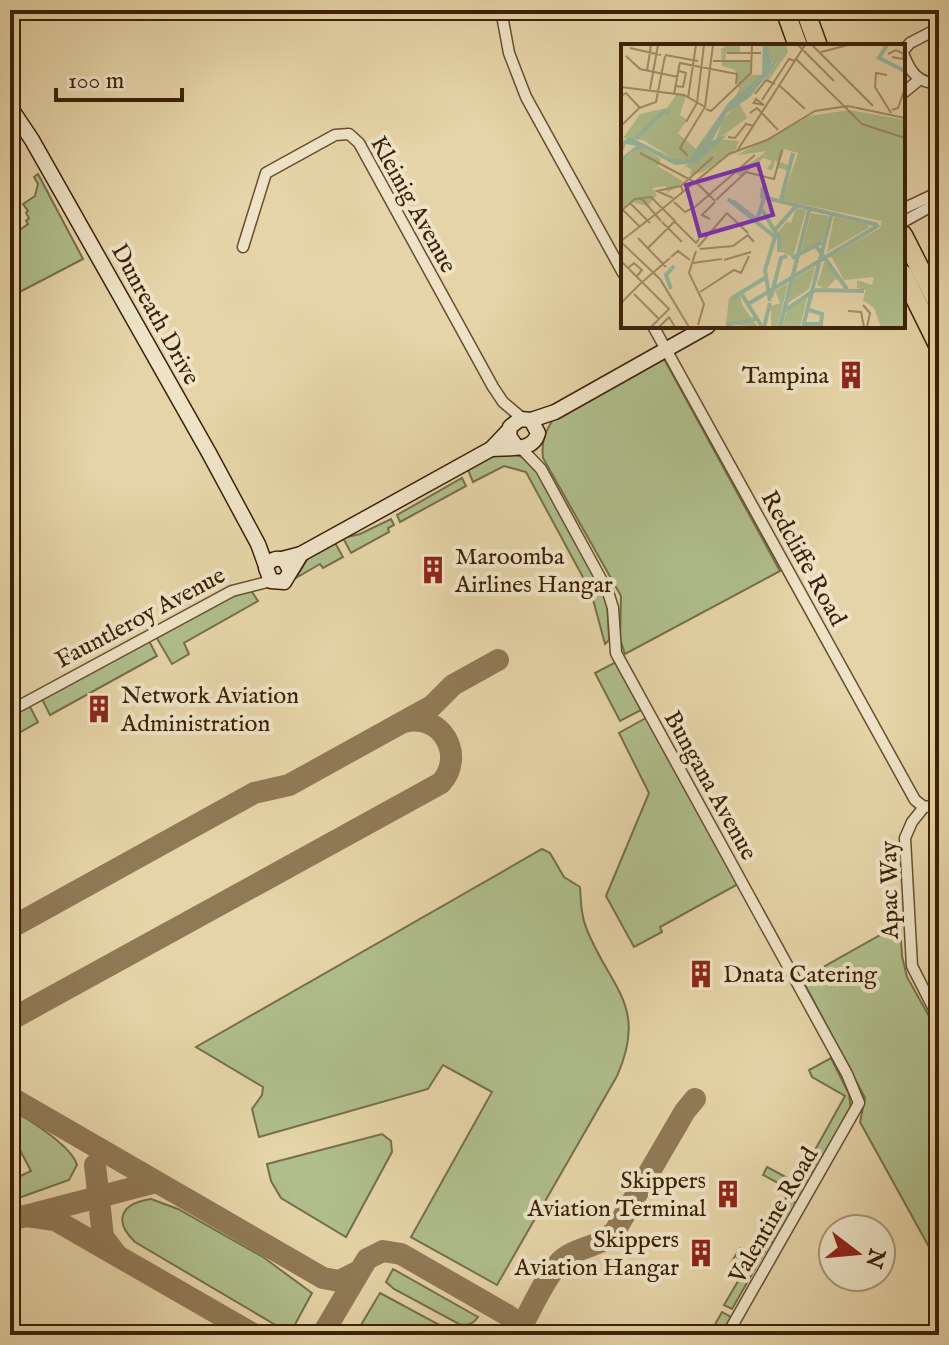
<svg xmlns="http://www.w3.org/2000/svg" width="949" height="1345" font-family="'IM FELL English',serif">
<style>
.green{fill:#afbe8c;stroke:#767048;stroke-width:2}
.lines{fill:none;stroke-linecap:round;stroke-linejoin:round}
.taxiway{stroke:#907a56;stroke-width:22}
.street-casing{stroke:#664e2e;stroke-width:13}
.secondary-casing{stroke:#3c2105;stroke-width:17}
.highway-casing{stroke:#3c2105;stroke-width:21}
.street{stroke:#eee3c6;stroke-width:10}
.secondary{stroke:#eee3c6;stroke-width:14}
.highway{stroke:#e5d4a7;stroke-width:18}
.labels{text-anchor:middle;stroke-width:8;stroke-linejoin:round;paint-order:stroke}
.street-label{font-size:24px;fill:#3c2105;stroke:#eee3c6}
.poi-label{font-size:24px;fill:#3c2105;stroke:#eee3c6;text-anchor:end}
.inset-river{fill:none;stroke:#97b9a2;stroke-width:4}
.inset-road{fill:none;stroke:#a18c66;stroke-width:2}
.view{fill:#7b2cbf;fill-opacity:0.15;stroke:#7b2cbf;stroke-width:4}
.inset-edge{fill:none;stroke:#3c2105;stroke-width:4}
</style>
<rect width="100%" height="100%" fill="#e5d4a7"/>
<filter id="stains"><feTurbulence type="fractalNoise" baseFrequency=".0025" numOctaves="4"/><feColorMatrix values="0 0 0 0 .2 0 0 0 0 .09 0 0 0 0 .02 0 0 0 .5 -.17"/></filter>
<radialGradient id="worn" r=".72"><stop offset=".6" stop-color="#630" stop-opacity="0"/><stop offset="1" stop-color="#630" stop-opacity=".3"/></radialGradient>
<g class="green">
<polygon points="38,174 83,259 10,297 10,237 28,224 26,221 29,218 26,213 28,211 23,204 35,196 38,184 34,177"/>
<path d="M663,357L780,571L625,654L620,639L621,596L543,458C541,441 545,432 554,418Z"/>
<path d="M497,454C514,454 522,454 535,467L607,598L609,640L605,644L591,592L526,472L504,466L473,482L467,467Z"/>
<polygon points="462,478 466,486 400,522 397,515"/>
<polygon points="391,519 394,525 388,528 389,532 351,553 343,538 360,534"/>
<polygon points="334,541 343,557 323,568 320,564 296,578 308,558"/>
<polygon points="245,589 250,589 258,601 184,643 189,654 172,664 155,635"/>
<polygon points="148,639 157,656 50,715 41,697"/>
<polygon points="616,662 641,710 620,721 595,673"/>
<polygon points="27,701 38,722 10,738 10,711"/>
<polygon points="646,718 738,884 660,927 662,932 634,947 606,896 649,793 619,733"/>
<path d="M542,849L550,853L564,877L580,887C581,902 581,916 587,930C611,989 648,1006 617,1076L497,1285L411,1237L492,1092L443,1065L428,1089L259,1137L252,1109L262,1095L263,1087L196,1047Z"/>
<polygon points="900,924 902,956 907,977 939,1034 939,1265 860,1122 865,1098 802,979"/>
<polygon points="831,1058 849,1094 851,1110 815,1174 805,1168 845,1096 812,1077 809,1070"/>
<path d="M10,1109C27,1118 72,1146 77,1165L69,1180L10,1201V1181L31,1171L10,1131Z"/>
<polygon points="382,1134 391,1141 392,1152 346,1237 281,1198 271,1181 267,1164"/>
<polygon points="767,1167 791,1180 795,1174 810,1182 802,1196 763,1175"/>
<polygon points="786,1197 798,1204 775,1244 763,1237"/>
<path d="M151,1199L178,1209L263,1257L312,1293L292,1330H284L135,1242C112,1220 122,1203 151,1199Z"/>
<polygon points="760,1244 767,1248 732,1309 724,1305 744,1271 731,1263 740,1248 749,1253 754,1245 758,1247"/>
<path d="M393,1269L478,1317C473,1324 468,1326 459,1324L394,1289L386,1282Z"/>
<polygon points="380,1293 449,1330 457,1335 355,1335"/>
<polygon points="722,1312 731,1317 721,1335 709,1335"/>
</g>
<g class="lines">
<g class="taxiway">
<polyline points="10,928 254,793 289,785 432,706 453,685 498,660"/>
<path d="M10,1020L441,783C466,755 441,712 404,722"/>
<polyline points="10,1097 323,1278 339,1281 359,1271"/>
<polyline points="95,1165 103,1237 116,1254"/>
<polyline points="26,1216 55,1220 255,1335"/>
<polyline points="10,1220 156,1182"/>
<polyline points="322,1335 367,1259 383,1251 401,1254 509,1316 514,1323 515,1335"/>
<path d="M517,1335C528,1316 548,1270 564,1258C580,1246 601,1247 615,1231L685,1111L695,1099"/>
</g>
<defs>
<g id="street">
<polyline points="501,10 509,53 526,97 623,273"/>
<polyline points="903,51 910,43 939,28"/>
<path d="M903,53C910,72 918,84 939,83"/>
<polyline points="903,93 919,80"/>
<polyline points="903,209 939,192"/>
<polyline points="903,222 939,202"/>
<polyline points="243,247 266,173 335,135 349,134 359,143 493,387 503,402 522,418"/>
<polyline points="653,326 915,800 924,807"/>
<polyline points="521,448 541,469 608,592 613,608 616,653 847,1074 859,1103 727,1335"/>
<polyline points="10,711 232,591 271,581"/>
<polyline points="924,807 912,822 905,838 912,966 939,1019"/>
<polyline points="924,807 939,805"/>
</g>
<g id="secondary">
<polyline points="10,107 32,140 209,453 258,544 266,566"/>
<polyline points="531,420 555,412 708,326"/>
<path d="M491,449C508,447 533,453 538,433L531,420L520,419L510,427L509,436L516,446"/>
<polyline points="282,559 301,554 491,449 508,431"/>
<path d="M290,570L285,561C277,556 269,560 266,568L271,581L284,582L301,554"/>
</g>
<g id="highway">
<polyline points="785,10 798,46"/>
<polyline points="805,10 818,46"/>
<polyline points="903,235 939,306"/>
<polyline points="903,274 939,347"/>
</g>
</defs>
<use href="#street" class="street-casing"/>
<use href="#secondary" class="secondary-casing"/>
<use href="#highway" class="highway-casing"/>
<use href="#street" class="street"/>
<use href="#secondary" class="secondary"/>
<use href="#highway" class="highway"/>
</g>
<defs>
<symbol id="building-bare" viewBox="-9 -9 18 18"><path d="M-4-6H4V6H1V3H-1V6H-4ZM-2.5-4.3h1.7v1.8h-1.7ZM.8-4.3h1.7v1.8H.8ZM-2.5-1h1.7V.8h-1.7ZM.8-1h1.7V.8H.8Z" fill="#8f2418" stroke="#eee3c6" stroke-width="2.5" paint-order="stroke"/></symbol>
</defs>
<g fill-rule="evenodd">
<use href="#building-bare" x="831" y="355" width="40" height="40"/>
<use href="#building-bare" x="413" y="550" width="40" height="40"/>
<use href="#building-bare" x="79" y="689" width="40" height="40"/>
<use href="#building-bare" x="681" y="954" width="40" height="40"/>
<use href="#building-bare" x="708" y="1174" width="40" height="40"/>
<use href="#building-bare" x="681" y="1233" width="40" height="40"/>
</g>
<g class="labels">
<g class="street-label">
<text transform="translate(414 204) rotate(61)" y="8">Kleinig Avenue</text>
<text transform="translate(156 314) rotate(61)" y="8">Dunreath Drive</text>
<text transform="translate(804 558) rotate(61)" y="8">Redcliffe Road</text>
<text transform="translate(140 617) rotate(-28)" y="8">Fauntleroy Avenue</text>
<text transform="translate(711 785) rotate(61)" y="8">Bungana Avenue</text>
<text transform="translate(889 890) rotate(-91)" y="8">Apac Way</text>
<text transform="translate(773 1215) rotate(-60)" y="8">Valentine Road</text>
</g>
<g class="poi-label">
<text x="829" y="383">Tampina</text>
<text x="455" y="564" text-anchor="start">Maroomba<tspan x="455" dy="28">Airlines Hangar</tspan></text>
<text x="121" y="703" text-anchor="start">Network Aviation<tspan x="121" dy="28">Administration</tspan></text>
<text x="723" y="982" text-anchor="start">Dnata Catering</text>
<text x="706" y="1188">Skippers<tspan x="706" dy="28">Aviation Terminal</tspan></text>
<text x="679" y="1247">Skippers<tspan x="679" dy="28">Aviation Hangar</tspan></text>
</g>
</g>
<g transform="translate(621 44)">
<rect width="284" height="284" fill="#e5d4a7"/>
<path d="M106,1H119V9H105V17H131L130,31H140L113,54L118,46L114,26L101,22L100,5ZM147,1H165L167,8L148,36L144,34L155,20L150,18ZM56,50L65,52L59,71L66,76L57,89L76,106L68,115H53L22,96L2,94L19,70L46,64ZM118,59L126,74L97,95L118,97L115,105L82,128L69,131L70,125L64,122L61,128L63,122L80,115L94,98L102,75ZM228,66L284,76V283H260L253,264L242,256L245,246L236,244V236L251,241L253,233L223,236L210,212L259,184L261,177L161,156L177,109L163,105L159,118L167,121L166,126L157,124L155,115L151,126L146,125L151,117L142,114L120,133L115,129L146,107L116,111L189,72ZM22,104L40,115L37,122L63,138L46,149L45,142L31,144L36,151L27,162L9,158L0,166V121L9,109ZM175,164L185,166L172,213L158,207L156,189L166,178L170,179ZM190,169L207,172V176L202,196L180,209ZM213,173L245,180L249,183L206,208ZM204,216L220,239L215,235L205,245L196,241ZM194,223L188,245L167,259L173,235ZM167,239L157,282L150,283V262L159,259L154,247ZM119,250L121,261L137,283L105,280L108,254ZM186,254L179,283H161L166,266Z" fill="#afbe8c"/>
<path d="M142,1H147L151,21L157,12L154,21L129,53L106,69L91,97L107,90L76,119L54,121L22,104L9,109L0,121L1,113L15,102L5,100L0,112V98L9,93L53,115H68L108,58L141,30Z" fill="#97b9a2"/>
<path class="inset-river" d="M266,1L258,14L284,27M15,95L43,67L49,69M142,143L141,153L257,181M107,155L154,193L144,226L149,257M160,156L172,109M112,157L136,176L143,154M141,166L158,194V208M154,186L176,161M195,202L226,245M171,214L201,198M50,245L45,231L53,222M120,249L141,283M150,253L160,214L166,212M111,254L144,234M127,260L258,181M163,267L194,246L243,247M184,280H200L201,270L188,266M105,281L134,275M143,283L149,259M159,283L189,163M182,283L210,172"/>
<path class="inset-road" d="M177,1L213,37M191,1L252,62M9,4L40,11M200,8L227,1M106,9H140M267,10L275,6L283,10L282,15L271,13M44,11L77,17M5,12L19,25L57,33M175,15L220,59M92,17H131M59,19L116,30L115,40M26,27L30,1M266,31L255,29L254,43L270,69M55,42L62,43L65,29L58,27M159,42L184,65M0,43L63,51L84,63M29,45L37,1M53,50L59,18M134,50L145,36L154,40M0,52L5,49L19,64M67,54L75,1M141,56L168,15L174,17M218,57L241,80L284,94M132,60L135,55L143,61L133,59M85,65L90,67L130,29L131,1M271,66L277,64L283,47M129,69L136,64L157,86M65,78L76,59L83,1M0,82L18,64L35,58L44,12M107,93L114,94L125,80L133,82M116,107L184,1M19,109L77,140M67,112L59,104L84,63L92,1M77,140L94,157M60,142L92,113M20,154L40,177M52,154L36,147L60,142L62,148M95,156L125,128L153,135L161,106M53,158L64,168L74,163L134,111M9,159L29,179M2,166L19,183M0,167L14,155L30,153L54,177L27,204M106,169L127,189M35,170L108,110L146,96L194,67L227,62L284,74M89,175L81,171L94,158M53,177L75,199L78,195M41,178L61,198M17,194L45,223M0,197L40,166M0,198L39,235L68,283M77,203L106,169M79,205L112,202L127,191L133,198M75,207L68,229L83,260L77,281M50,213L57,207L69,216M103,216L130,208M0,217L48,265L30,283M72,219L101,215M7,224L13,219L21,226L16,232M19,240L49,214M79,248L113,226L120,229L128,212M13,250L38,275M0,259L20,239M242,261L249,269L246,283M227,267L240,268L243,283M38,283L48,273L54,283"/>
<path class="view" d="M137,120L152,171L79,192L65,141Z"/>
<rect width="284" height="284" class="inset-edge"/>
</g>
<rect width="949" height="1345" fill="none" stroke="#e5d4a7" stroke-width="40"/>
<rect x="12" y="12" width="925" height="1321" fill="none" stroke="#3c2105" stroke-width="4"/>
<rect x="20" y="20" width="909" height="1305" fill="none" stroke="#3c2105" stroke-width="2"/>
<g transform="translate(857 1253) rotate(106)"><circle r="38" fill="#eee3c6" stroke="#a79579" stroke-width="2"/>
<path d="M0-6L14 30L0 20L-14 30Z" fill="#8f2418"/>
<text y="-12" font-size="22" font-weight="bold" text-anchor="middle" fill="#3c2105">N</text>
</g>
<path d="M56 88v12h126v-12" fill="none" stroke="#3c2105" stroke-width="4"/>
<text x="68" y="88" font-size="24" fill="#3c2105" stroke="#eee3c6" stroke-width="6" paint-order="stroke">100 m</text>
<rect width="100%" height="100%" filter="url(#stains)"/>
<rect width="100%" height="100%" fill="url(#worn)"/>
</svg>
